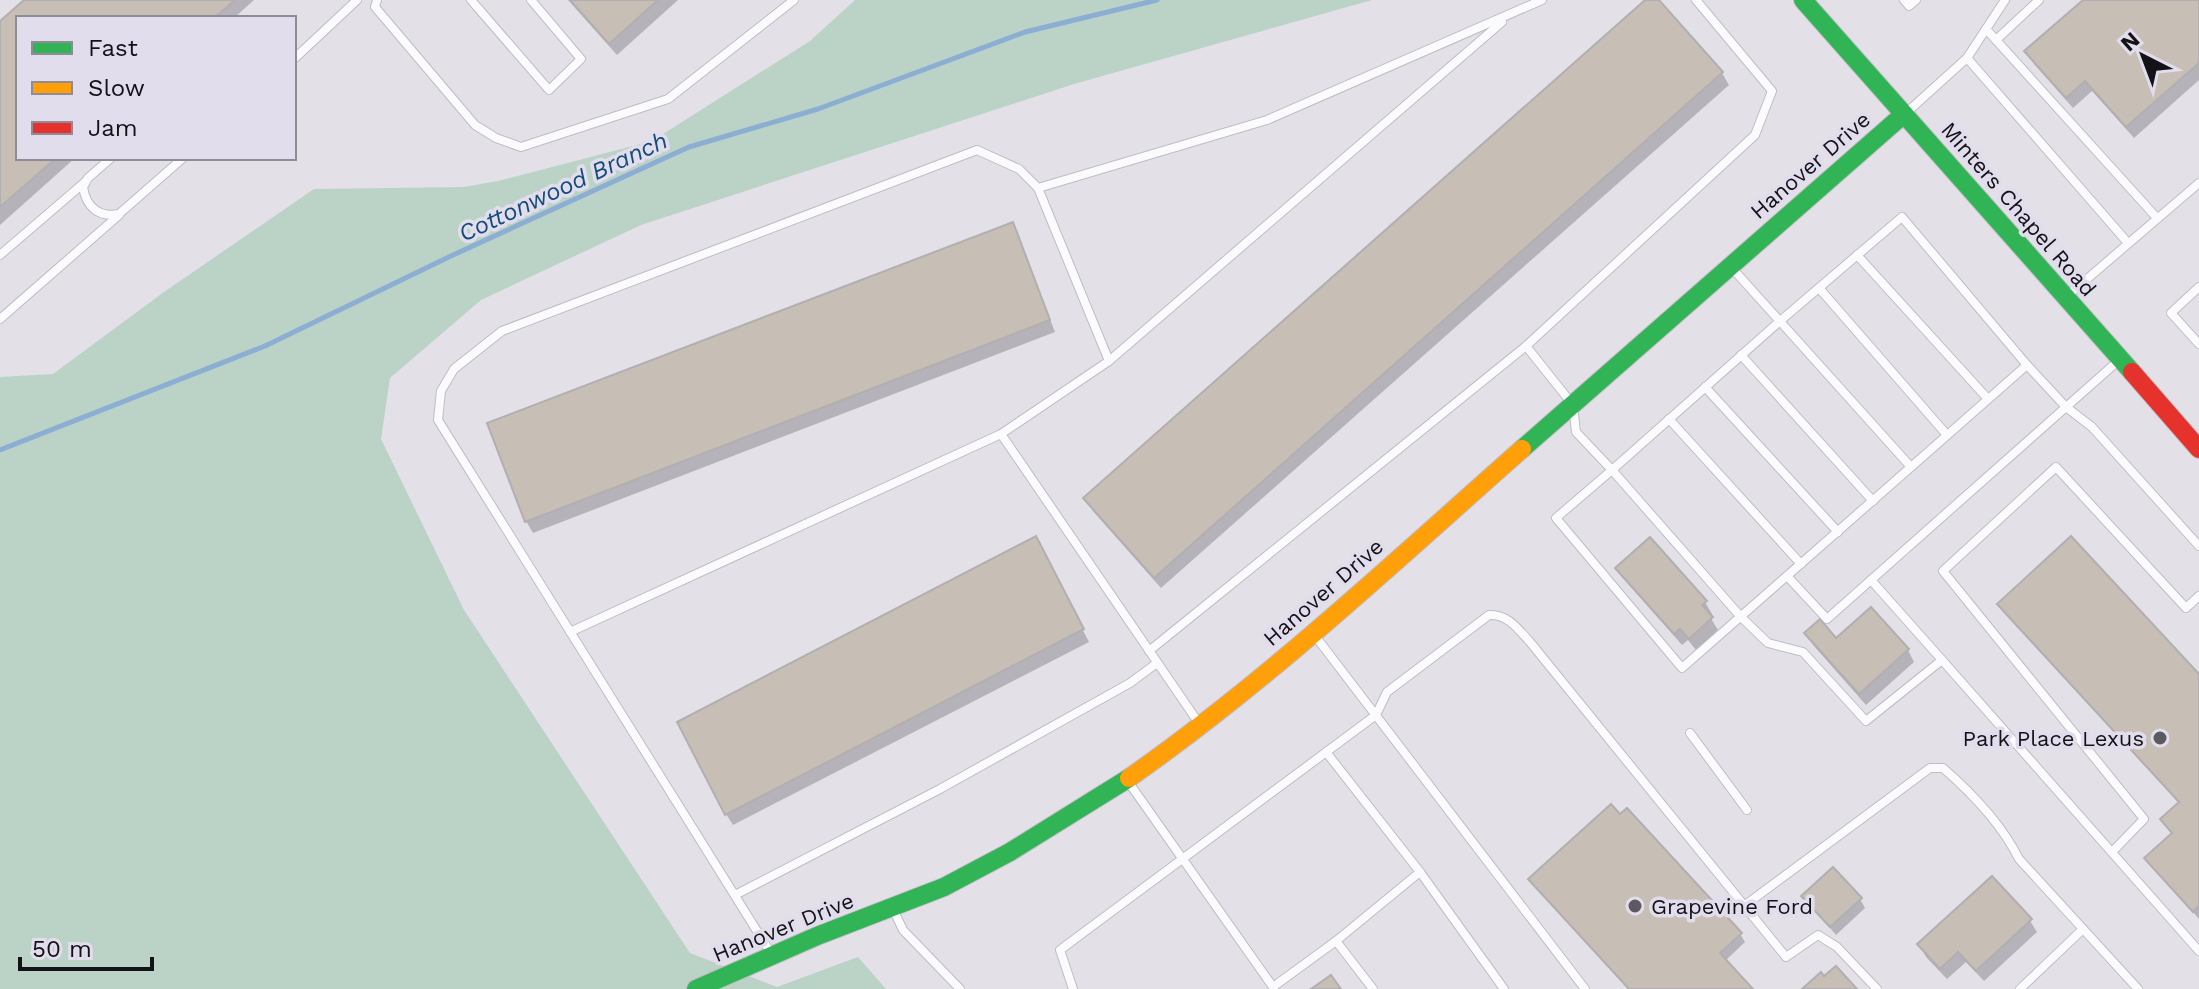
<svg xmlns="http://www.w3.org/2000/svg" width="2199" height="989" font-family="'Work Sans',sans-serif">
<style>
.green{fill:#bbd2c7}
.shadow{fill:#0003}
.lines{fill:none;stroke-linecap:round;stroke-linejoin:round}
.stream{stroke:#8caed2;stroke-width:5}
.building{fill:#c7beb6;stroke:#b2afb0;stroke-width:2}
.lane-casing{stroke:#bfbdc3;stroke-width:10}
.fast-casing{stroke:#bfbdc3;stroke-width:20}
.slow-casing{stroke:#bfbdc3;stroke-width:20}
.jam-casing{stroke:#bfbdc3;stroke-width:20}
.lane{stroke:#fbfafc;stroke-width:8}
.fast{stroke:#30b455;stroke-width:18}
.slow{stroke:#ff9f0a;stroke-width:18}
.jam{stroke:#e5322d;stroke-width:18}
.poi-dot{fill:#5c5a60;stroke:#e2ddec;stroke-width:3}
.labels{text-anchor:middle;stroke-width:7;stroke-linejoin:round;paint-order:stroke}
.street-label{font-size:22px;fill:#141217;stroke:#e2ddec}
.poi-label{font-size:22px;fill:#141217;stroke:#e2ddec;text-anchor:end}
.water-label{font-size:24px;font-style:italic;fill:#124c79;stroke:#e2ddec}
</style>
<rect width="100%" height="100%" fill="#e3e0e8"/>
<polygon class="green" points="855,0 1372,0 1074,84 641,225 481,300 390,378 381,439 464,610 690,953 777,987 858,957 886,989 0,989 0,377 53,374 164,292 314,189 464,187 498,181 652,141 810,41"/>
<g class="shadow">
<polygon points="27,0 254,0 234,18 18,18 18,158 75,158 0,225 0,24"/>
<polygon points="568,0 678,0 617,55"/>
<polygon points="1648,0 1657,0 1722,73 1729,85 1161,588 1092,510 1086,499"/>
<polygon points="2086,0 2199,0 2199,80 2134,138 2092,91 2073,108 2034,64 2027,52"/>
<polygon points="1012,224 1055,332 533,533 526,521"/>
<polygon points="1650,540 1705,602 1712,614 1710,617 1718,630 1696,650 1688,640 1682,645 1625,580 1618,568"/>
<polygon points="1042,551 1089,642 733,825 726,814"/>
<polygon points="2000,605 2199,677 2199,919 2147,859 2173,834 2162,820 2180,804 2004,613"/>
<polygon points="1871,610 1908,650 1914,662 1866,705 1814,646 1807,634 1836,641"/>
<polygon points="1531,880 1740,934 1745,942 1725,961 1750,989 1628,989 1536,888"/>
<polygon points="1804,897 1860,899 1865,908 1836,935"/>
<polygon points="2030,921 2037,932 1984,981 1966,962 1947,979 1926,957 1920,945"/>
</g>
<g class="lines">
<polyline class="stream" points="0,450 265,346 453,255 689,147 818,109 1025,32 1157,0"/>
</g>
<g class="building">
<polygon points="24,0 235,0 214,18 18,18 18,158 56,158 0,207 0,21"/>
<polygon points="570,0 658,0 609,44"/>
<polygon points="1645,0 1659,0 1723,72 1154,578 1083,498"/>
<polygon points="2083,0 2199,0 2199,63 2126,127 2085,81 2066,98 2024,51"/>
<polygon points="1013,222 1050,320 525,522 487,423"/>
<polygon points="1036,536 1084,629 725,815 677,722"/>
<polygon points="2071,536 2199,674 2199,906 2193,912 2144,858 2172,833 2160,819 2179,802 1997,604"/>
<polygon points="1650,537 1707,601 1702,605 1713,617 1689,639 1680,629 1674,634 1615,568"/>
<polygon points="1871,607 1909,649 1859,694 1804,633 1820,619 1836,638"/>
<polygon points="1611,804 1620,814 1627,808 1742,933 1720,953 1753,989 1629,989 1528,879"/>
<polygon points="1833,867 1862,898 1830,927 1801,896"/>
<polygon points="1992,876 2032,919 1976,971 1958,952 1940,969 1917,944"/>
<polygon points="1836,966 1857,989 1802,989 1821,972 1824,976"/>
<polygon points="1331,975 1341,989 1311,989"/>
</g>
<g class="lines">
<defs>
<g id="lane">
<polyline points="377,0 375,7 475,125 496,138 521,147 668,99 794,0"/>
<polyline points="471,0 549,90 581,59 531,0"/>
<polyline points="1696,0 1772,91 1755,135 1526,346 1573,405 1576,432 1612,470 1556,518 1682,668 1911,467 1732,268"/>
<polyline points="1904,0 1909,6 1916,0"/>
<polyline points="1986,29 2157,218"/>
<polyline points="1996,40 2039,0"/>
<polyline points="1967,58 2128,243"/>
<polyline points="294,59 357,0"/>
<polyline points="1905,114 1967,58 2005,0"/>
<path d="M111,158L88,178L83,187C86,207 99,218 119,214L183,158"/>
<polyline points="1038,188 1109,361 1001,434 1198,722"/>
<polyline points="0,255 85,182"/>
<polyline points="1857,255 1988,399"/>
<polyline points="2199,287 2171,313 2199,344"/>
<polyline points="1819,288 1947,435"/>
<polyline points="2066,297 2199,183"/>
<polyline points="0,319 119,215"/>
<polyline points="1741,355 1873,501"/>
<polyline points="1109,361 1502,22"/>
<polyline points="2027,365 2066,407 2092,427 2199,546"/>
<polyline points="1705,387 1838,532"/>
<polyline points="1669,419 1801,564"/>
<polyline points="1787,576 1827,619 2118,361"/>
<polyline points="1871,580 1942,660 1866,721 1803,652 1768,643 1741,617 1612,470 1780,321 1902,217 2027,365 1911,467"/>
<polyline points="570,632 1001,434"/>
<polyline points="1316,637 1585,989"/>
<polyline points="1149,651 1526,346"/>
<polyline points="1942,660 2199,951"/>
<polyline points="1690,733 1747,810"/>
<polyline points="1326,752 1420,872"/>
<polyline points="1127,780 1273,987 1336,941 1373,989"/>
<polyline points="2112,852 2144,819 1943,571 2056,467 2186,608 2199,596"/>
<polyline points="735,895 940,789 1130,683 1157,663"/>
<path d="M1744,906L1930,768H1943C1973,794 2001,823 2019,859L2138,989"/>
<polyline points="893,909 903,930 960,989"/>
<polyline points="1336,941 1420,872 1504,989"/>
<polyline points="772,955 438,420 441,391 454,369 502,331 977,150 1019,169 1038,188 1267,120 1542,0"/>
<path d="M1073,989L1060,950L1376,715L1387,692L1489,615C1508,614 1518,629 1530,642L1786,957L1818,935L1837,947L1877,989"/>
<polyline points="2020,989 2083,929"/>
</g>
<g id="fast">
<polyline points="1803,0 2132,372"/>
<polyline points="1522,449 1904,114"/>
<polyline points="696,989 817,936 944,887 1010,852 1129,778"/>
</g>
<path id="slow" d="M1129,778C1269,680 1394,562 1522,449"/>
<polyline id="jam" points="2132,372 2199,449"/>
</defs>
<use href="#lane" class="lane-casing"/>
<use href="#fast" class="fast-casing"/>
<use href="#slow" class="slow-casing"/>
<use href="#jam" class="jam-casing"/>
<use href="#lane" class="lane"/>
<use href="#fast" class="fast"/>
<use href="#slow" class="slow"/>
<use href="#jam" class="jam"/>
</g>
<g class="poi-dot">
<circle cx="2160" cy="738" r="8"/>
<circle cx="1635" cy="906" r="8"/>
</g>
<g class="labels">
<g class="street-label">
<text transform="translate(1810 165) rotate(-41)" y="8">Hanover Drive</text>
<text transform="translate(2019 209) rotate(49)" y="8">Minters Chapel Road</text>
<text transform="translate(1323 592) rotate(-41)" y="8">Hanover Drive</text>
<text transform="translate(783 927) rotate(-22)" y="8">Hanover Drive</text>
</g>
<g class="poi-label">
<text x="2144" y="746">Park Place Lexus</text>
<text x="1651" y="914" text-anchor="start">Grapevine Ford</text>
</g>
<g class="water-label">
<text transform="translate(563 187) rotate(-25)" y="8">Cottonwood Branch</text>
</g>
</g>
<rect x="16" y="16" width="280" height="144" fill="#e2ddec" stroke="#908c97" stroke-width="2"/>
<rect x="32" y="42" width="40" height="12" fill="#30b455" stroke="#908c97" stroke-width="2"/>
<text x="88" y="56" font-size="24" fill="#141217">Fast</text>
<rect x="32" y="82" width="40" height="12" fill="#ff9f0a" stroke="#908c97" stroke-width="2"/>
<text x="88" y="96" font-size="24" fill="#141217">Slow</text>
<rect x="32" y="122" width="40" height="12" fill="#e5322d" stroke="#908c97" stroke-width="2"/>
<text x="88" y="136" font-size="24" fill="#141217">Jam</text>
<g transform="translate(2143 56) rotate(318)" stroke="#e2ddec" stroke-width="6" paint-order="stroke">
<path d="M0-6L14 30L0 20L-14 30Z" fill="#141217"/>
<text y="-12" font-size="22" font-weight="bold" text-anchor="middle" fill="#141217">N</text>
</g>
<path d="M20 957v12h132v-12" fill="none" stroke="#141217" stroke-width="4"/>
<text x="32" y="957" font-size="24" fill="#141217" stroke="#e2ddec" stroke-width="6" paint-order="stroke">50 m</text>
</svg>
